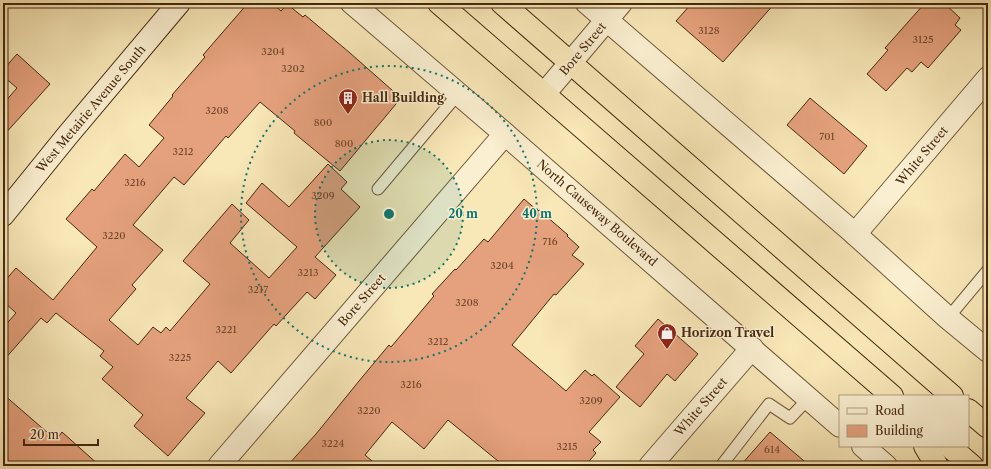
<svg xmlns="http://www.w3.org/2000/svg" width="991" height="469" font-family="'Libre Caslon Text',serif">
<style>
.building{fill:#e5a17d;stroke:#46280f}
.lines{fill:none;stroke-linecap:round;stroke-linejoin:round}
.service-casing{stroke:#725839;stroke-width:13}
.minor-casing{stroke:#725839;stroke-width:24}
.secondary-casing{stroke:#46280f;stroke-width:24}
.trunk-casing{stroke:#46280f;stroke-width:24}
.service{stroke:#faefd0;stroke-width:11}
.minor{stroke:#faefd0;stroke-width:22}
.secondary{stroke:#faefd0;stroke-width:22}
.trunk{stroke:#f8e7b7;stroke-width:22}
.ring{fill:none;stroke:#0f766e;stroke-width:2;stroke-dasharray:2 4}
.labels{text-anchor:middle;stroke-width:3;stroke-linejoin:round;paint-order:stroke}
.number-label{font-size:10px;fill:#6e462a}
.street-label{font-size:12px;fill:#46280f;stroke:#faefd0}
.poi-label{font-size:12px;font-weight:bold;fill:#46280f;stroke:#faefd0;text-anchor:start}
.centre{fill:#0f766e;stroke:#faefd0;stroke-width:2}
.ring-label{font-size:12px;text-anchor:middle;font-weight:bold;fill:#0f766e;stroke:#faefd0;stroke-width:3;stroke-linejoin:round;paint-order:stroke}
</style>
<rect width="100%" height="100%" fill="#f8e7b7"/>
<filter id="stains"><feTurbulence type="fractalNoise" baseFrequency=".005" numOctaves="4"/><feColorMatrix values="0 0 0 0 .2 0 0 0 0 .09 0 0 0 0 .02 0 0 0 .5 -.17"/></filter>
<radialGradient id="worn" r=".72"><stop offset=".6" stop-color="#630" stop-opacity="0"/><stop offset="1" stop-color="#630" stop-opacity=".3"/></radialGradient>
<g class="building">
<polygon points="248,3 272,3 281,11 287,4 303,17 305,15 350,53 401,98 340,171 294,133 295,131 260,102 228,138 226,136 184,185 174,177 133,225 163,250 132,285 136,289 109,320 138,345 153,327 161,333 166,327 170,331 210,284 183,261 232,204 249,220 230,243 269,278 297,247 246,203 262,183 289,207 328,164 347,182 341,189 360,207 315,257 336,275 315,299 307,292 276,326 274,324 231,373 218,361 186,398 205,413 168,456 134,426 143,415 102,379 113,367 100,356 104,351 56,313 47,323 41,318 33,327 3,361 3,328 16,313 3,301 3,283 16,268 53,300 97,247 66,219 92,189 94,191 125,154 139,167 164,138 149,125 173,96 172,95 205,57 203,55"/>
<polygon points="692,3 775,3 723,62 676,21"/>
<polygon points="925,3 944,3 960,18 955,25 961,30 928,68 921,62 912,72 907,68 886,91 867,74 888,50 885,48"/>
<polygon points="17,54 50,84 3,136 3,104 17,88 3,76 3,70"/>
<polygon points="810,98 867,146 844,174 787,125"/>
<polygon points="524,199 538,211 539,210 568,235 567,236 579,247 572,255 584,264 556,295 554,294 512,345 566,391 585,370 592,376 594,374 620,397 589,432 601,442 593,450 596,453 585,466 504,466 448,420 424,449 392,422 365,455 378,466 287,466 316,434 359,381 389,345 391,347 434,296 432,294 455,269 456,270 484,239 488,242"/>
<polygon points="658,319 698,354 675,381 667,374 640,407 616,387 644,354 635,346"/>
<polygon points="3,394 56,440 62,432 100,466 3,466"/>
<polygon points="770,432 810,466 740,466"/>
</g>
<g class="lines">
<defs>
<g id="service">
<polyline points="378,189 458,94"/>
<polyline points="948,318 988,270"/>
<polyline points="721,466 769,404 790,418 809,398"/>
</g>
<g id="minor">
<polyline points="352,3 505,134 840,426"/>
<polyline points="587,3 855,234 948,318 988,351"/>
<polyline points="544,94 621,3"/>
<polyline points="855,234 988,78"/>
<polyline points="863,446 886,466"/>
<polyline points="219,466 505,134"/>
<polyline points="650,466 752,348"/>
</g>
<polyline id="secondary" points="3,215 67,136 179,3"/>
<g id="trunk">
<polyline points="439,3 892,396"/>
<polyline points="502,3 952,396"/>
<polyline points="968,410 988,427"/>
<polyline points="925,446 937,466"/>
<polyline points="949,446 972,466"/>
</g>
</defs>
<use href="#service" class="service-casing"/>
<use href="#minor" class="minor-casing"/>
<use href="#secondary" class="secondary-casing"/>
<use href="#trunk" class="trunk-casing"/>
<use href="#service" class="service"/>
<use href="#minor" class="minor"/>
<use href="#secondary" class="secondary"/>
<use href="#trunk" class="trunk"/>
</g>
<circle cx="389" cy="214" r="74" fill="#0f766e" fill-opacity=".12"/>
<g class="ring">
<circle cx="389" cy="214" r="74"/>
<circle cx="389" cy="214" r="148"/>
</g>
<defs>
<symbol id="building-pin" viewBox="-11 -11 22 30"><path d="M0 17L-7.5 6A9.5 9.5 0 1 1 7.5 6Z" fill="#8f2418" stroke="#faefd0"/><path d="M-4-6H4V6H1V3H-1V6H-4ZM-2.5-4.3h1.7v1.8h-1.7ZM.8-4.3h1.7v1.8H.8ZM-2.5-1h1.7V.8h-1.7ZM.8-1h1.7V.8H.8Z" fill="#fff"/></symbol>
<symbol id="shop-pin" viewBox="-11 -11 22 30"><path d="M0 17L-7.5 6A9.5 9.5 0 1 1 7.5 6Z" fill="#8f2418" stroke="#faefd0"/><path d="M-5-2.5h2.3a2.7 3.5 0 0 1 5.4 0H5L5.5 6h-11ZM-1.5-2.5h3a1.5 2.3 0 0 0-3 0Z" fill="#fff"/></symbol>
</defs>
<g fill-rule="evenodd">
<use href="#building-pin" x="337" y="87" width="22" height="30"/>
<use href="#shop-pin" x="656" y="322" width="22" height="30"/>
</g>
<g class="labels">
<g class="number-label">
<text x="709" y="34">3128</text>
<text x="923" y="43">3125</text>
<text x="273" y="55">3204</text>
<text x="293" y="72">3202</text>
<text x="217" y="114">3208</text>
<text x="323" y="126">800</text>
<text x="827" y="140">701</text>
<text x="344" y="147">800</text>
<text x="183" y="155">3212</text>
<text x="135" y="186">3216</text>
<text x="323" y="199">3209</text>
<text x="114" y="239">3220</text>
<text x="550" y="245">716</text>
<text x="502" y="269">3204</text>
<text x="308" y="276">3213</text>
<text x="258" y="293">3217</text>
<text x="467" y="306">3208</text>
<text x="226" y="333">3221</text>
<text x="438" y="345">3212</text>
<text x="180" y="361">3225</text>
<text x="411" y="388">3216</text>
<text x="591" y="404">3209</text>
<text x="369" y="414">3220</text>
<text x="333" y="447">3224</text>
<text x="567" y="450">3215</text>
<text x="772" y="453">614</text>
</g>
<g class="street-label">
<text transform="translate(583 49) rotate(-50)" y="4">Bore Street</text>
<text transform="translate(91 109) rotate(-50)" y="4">West Metairie Avenue South</text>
<text transform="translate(922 156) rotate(-50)" y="4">White Street</text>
<text transform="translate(597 213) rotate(41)" y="4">North Causeway Boulevard</text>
<text transform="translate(362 300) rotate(-49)" y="4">Bore Street</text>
<text transform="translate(701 407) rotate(-49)" y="4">White Street</text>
</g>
<g class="poi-label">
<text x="362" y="102">Hall Building</text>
<text x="681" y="337">Horizon Travel</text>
</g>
</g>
<circle cx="389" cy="214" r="6" class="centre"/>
<g class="ring-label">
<text x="463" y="218">20 m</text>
<text x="537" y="218">40 m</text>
</g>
<rect width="991" height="469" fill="none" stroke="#f8e7b7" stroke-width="16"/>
<rect x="4" y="4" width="983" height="461" fill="none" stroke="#46280f" stroke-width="2"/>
<rect x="8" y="8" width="975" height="453" fill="none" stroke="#46280f"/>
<rect x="839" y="395" width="130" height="52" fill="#faefd0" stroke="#b29f83"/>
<rect x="847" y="408" width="20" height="6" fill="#faefd0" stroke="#b29f83"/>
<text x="875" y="415" font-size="12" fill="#46280f">Road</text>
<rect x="847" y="425" width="20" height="12" fill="#e5a17d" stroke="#b29f83"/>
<text x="875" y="435" font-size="12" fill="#46280f">Building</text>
<path d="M24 439v6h74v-6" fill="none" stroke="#46280f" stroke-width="2"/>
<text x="30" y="439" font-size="12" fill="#46280f" stroke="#faefd0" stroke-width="3" paint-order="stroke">20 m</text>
<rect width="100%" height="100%" filter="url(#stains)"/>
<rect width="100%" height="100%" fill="url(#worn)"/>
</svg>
